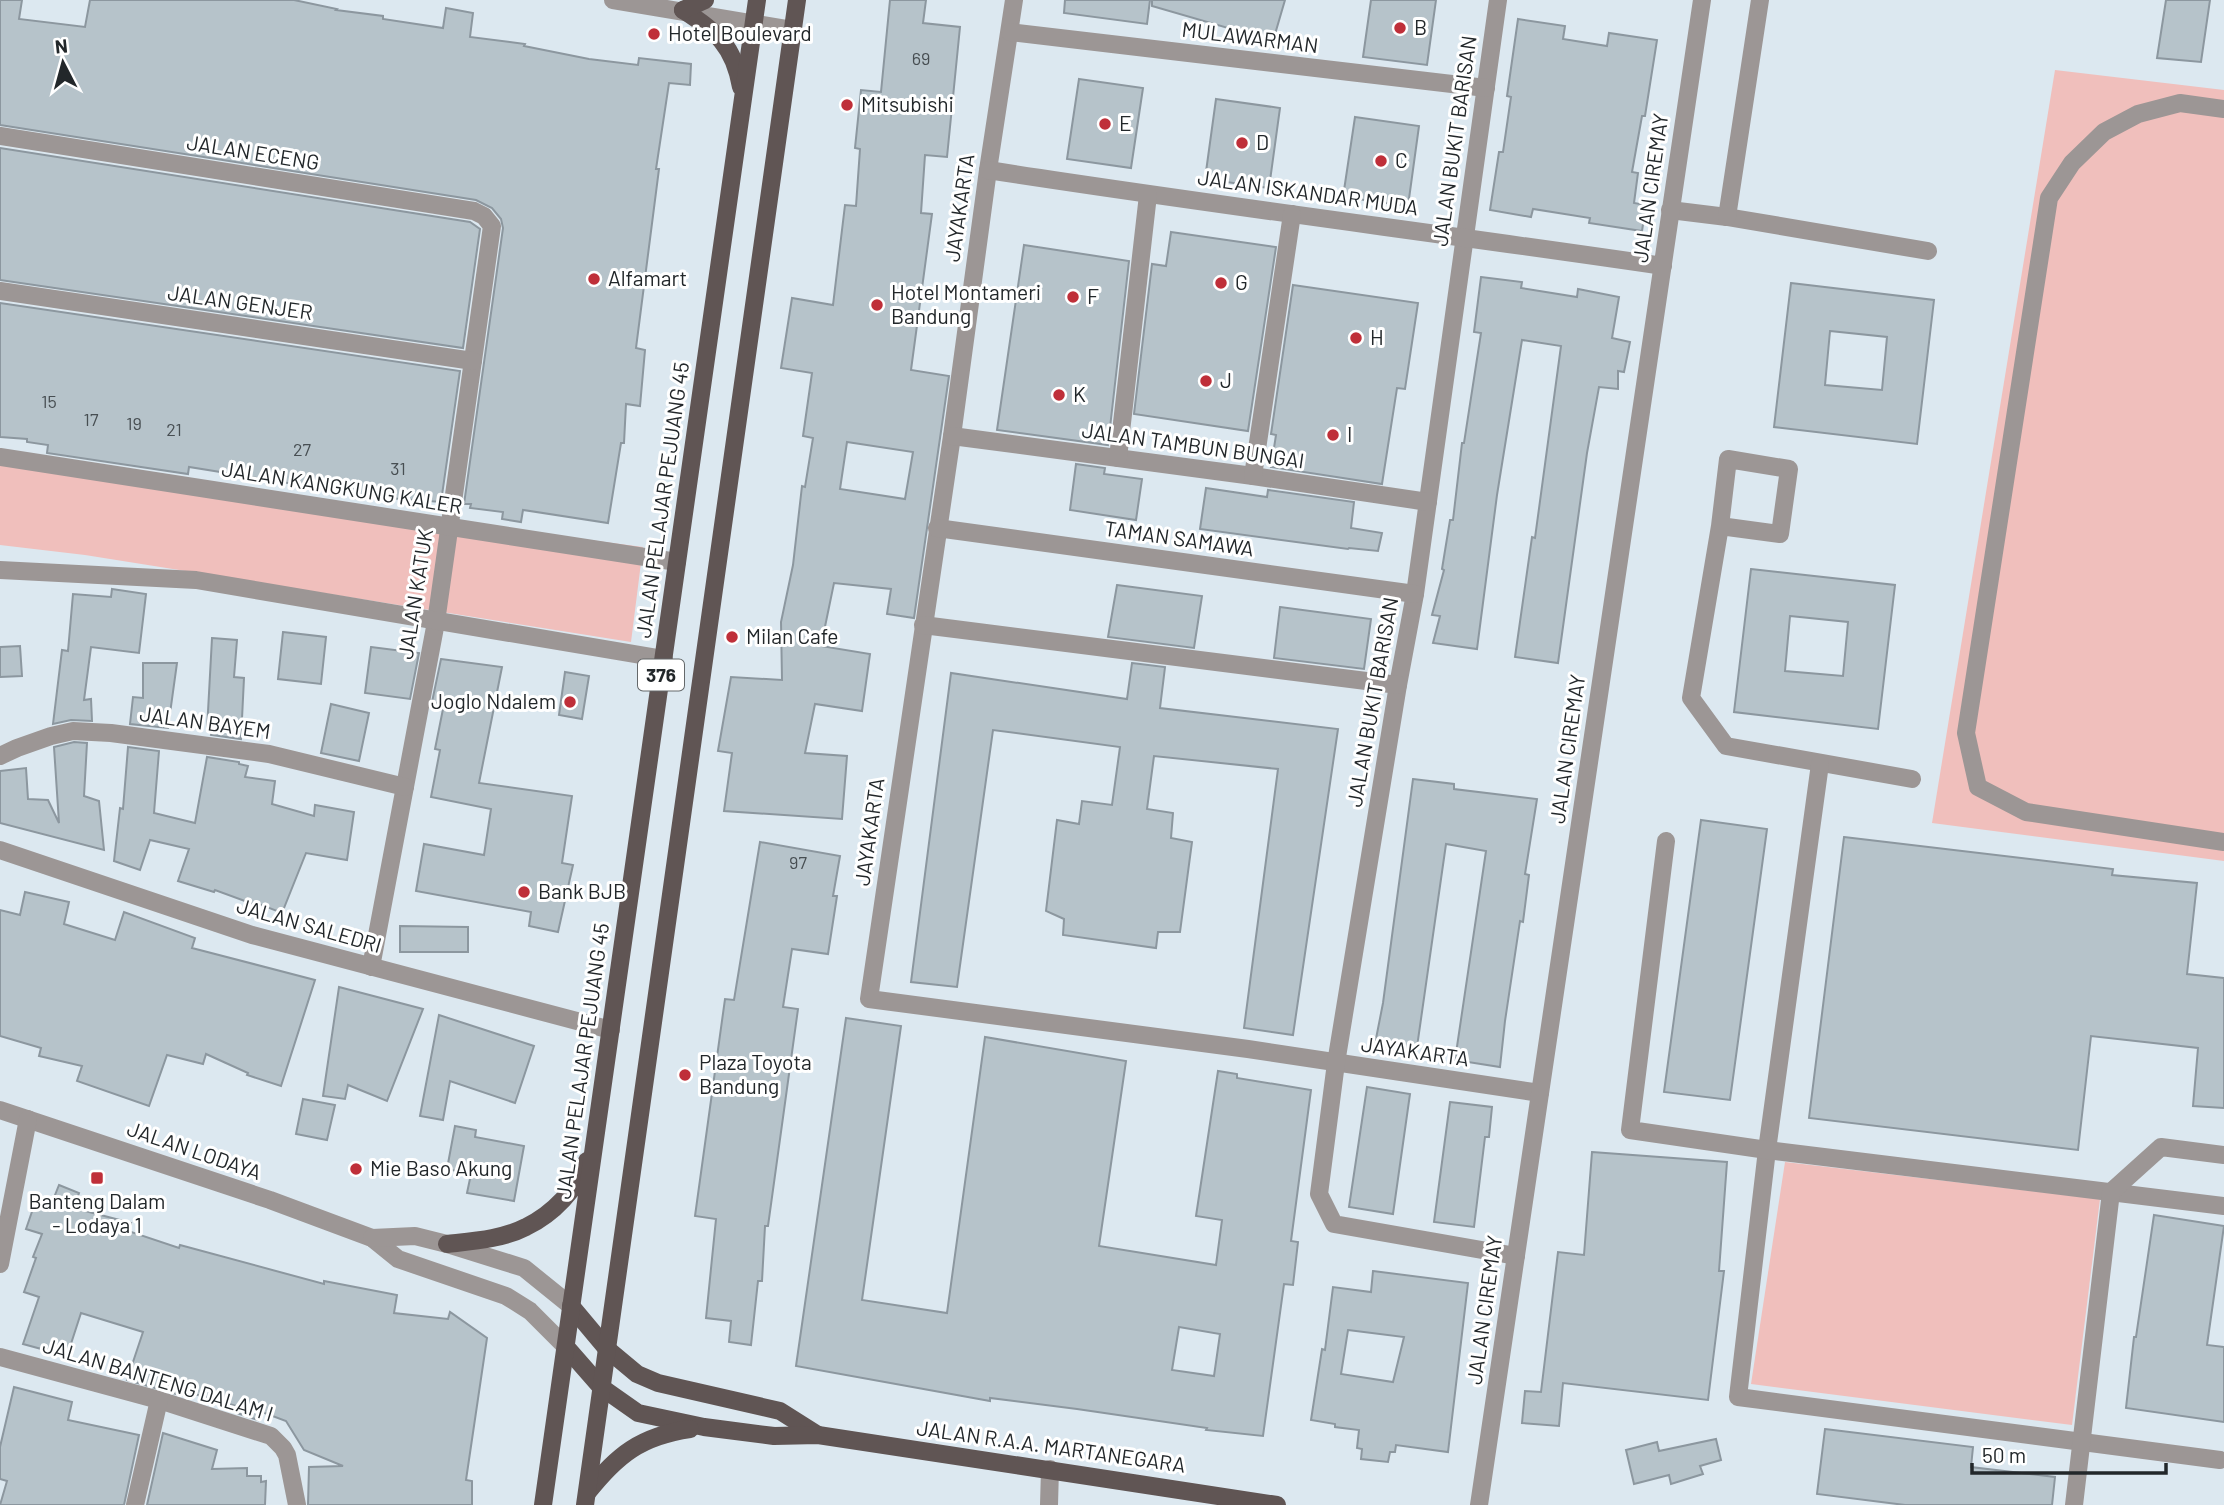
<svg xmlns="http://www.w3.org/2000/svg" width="2224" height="1505" font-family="Barlow,sans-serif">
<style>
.green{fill:#f0bfbc}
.building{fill:#b6c3ca;stroke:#8c979f;stroke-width:2;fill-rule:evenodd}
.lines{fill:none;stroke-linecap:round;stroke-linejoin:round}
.minor{stroke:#9c9695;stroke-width:18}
.major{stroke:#605554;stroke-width:18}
.poi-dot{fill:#bf2f39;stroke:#fff;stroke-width:2.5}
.labels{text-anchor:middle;stroke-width:6;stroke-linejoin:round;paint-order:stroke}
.number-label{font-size:18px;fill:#474e52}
.shield{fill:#fff;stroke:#64686a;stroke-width:2}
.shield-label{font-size:19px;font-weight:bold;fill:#22272a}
.poi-label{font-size:21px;fill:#22272a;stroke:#fff;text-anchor:start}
.street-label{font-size:21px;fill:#22272a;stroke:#fff}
</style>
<rect width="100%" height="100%" fill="#dce8f0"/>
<g class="green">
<polygon points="2055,70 2224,90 2224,861 1932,823"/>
<polygon points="0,462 643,547 631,642 85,555 0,545"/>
<polygon points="1785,1162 2100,1199 2072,1425 1751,1384"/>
</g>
<g class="building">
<polygon points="0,0 22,0 19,19 85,27 90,0 294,0 337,9 336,10 383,16 383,19 443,28 446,8 473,13 470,37 525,44 524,46 589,59 638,65 639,58 691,64 690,85 669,83 656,169 659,169 636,348 645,350 640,406 626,404 624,443 621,443 608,523 523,510 521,522 502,519 503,512 470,508 471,504 464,504 503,228 501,219 492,208 476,200 0,125"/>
<path d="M890,0H926L923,23L960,27L947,157L925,155L921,213L932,214L911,370L949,376L914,618L887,614L891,589L834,583L821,646L870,654L862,711L815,704L805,753L847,756L842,819L724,811L732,753L718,751L731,677L782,680L781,622L793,565L802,486L805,487L813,438L803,436L812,373L781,368L792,298L833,305L845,205L856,206L860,149L855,148L861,90L881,92ZM847,442L913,452L905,499L840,489Z"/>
<polygon points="1065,0 1150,0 1147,24 1064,13"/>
<polygon points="1152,0 1285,0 1273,41 1152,6"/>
<polygon points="1371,0 1436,0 1427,65 1363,57"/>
<polygon points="2166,0 2210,0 2201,62 2157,58"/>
<polygon points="1518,19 1565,26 1563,39 1607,46 1609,33 1657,40 1645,116 1642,116 1632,172 1638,173 1634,203 1646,205 1642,231 1589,223 1590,218 1533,209 1531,217 1490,210 1499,152 1503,152 1511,97 1507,96"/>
<polygon points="1079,79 1143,88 1131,168 1067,159"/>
<polygon points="1216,99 1280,108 1269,188 1205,179"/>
<polygon points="1355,117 1419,126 1408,206 1343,197"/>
<polygon points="0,148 470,222 480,229 463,348 0,280"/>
<polygon points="1171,232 1276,247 1248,431 1134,414 1152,264 1166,266"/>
<polygon points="1024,245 1129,261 1108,445 997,430"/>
<polygon points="1481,277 1522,282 1521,288 1577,297 1578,289 1619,297 1612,338 1630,342 1624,372 1618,371 1618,389 1599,387 1587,453 1558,663 1515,657 1532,537 1535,538 1561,346 1522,340 1497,495 1477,649 1433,643 1440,616 1432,615 1444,570 1442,569 1450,520 1453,520 1462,443 1464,443 1481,333 1474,332"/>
<path d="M1791,283L1934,300L1917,444L1774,427ZM1830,331L1887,337L1882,390L1825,385Z"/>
<polygon points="1293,285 1418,303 1405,389 1397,388 1382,484 1271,467 1276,435 1271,434"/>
<polygon points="0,303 460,371 441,502 375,497 189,467 188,474 47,453 48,445 27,442 27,439 0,437"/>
<polygon points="1076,464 1105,468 1104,474 1142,479 1136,520 1070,510"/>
<polygon points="1206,488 1267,497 1268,490 1354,502 1351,528 1382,533 1378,551 1349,548 1348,549 1200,529"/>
<path d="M1751,569L1895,585L1878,729L1734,712ZM1790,616L1848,622L1843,676L1785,671Z"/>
<polygon points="1117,585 1202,596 1194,648 1108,637"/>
<polygon points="112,589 146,594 139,653 91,647 84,700 91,699 92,721 71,720 53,724 62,650 68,651 73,594 111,597"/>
<polygon points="1280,607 1371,619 1364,669 1274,658"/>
<polygon points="283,632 326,637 321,684 278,679"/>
<polygon points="212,638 237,640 234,677 244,678 241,739 211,735 212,730 207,730"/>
<polygon points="20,646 22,676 0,677 0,647"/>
<polygon points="371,647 419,653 410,699 365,693"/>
<polygon points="441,659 502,667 479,783 572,796 562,863 573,865 558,932 529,926 531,912 416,891 424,844 484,855 491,809 431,797 440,750 435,749 444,704 432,702"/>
<polygon points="143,663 177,663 168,728 130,724 133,697 143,698"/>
<polygon points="1132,663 1165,667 1160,708 1338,729 1293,1035 1244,1028 1278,769 1154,756 1147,809 1173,813 1171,838 1192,842 1180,932 1158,932 1156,948 1063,935 1064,919 1046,911 1057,820 1079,824 1082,801 1112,805 1120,747 993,730 957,987 911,982 951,673 1127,699"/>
<polygon points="565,672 589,676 582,719 559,715"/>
<polygon points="331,704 369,713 359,761 321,753"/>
<polygon points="74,742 87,743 84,796 99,801 104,850 0,823 0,771 26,768 28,799 48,800 59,823 54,747"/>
<polygon points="128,747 159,751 154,813 195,823 207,757 239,762 239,764 248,766 245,777 275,781 272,804 314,816 315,805 354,812 347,860 306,853 282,913 254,902 253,904 215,890 214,892 178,881 189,849 150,840 140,870 114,861 120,808 123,809"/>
<polygon points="1413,779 1454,784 1454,789 1537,799 1525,874 1529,875 1523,922 1520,921 1505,1021 1500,1067 1455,1060 1486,851 1446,844 1416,1054 1374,1049 1383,1003"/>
<polygon points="1701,820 1767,829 1730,1100 1664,1092"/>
<polygon points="1844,837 2113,869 2112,875 2197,883 2187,974 2224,978 2224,1108 2193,1106 2198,1048 2091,1036 2078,1150 1809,1118"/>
<polygon points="760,842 840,856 833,896 837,896 828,954 792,949 783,1007 798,1009 768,1226 765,1226 762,1281 758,1281 751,1345 729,1342 731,1321 706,1318 716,1219 695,1216 725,999 734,1000"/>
<polygon points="25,892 69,902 64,924 115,940 124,912 195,938 192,948 315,980 281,1086 247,1075 248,1073 206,1054 203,1064 167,1055 149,1106 77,1081 82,1066 39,1056 41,1048 0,1036 0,910 20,915"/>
<polygon points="400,926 468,927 468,952 400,952"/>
<polygon points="339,987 423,1009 387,1101 348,1085 345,1099 323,1096"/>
<polygon points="439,1015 534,1046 515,1103 450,1081 443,1120 420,1116"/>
<path d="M846,1018L901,1026L862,1300L947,1313L985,1037L1126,1061L1099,1246L1216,1265L1222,1220L1196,1216L1218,1071L1237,1074V1078L1311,1090L1291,1241L1298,1242L1293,1285L1284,1284L1263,1436L1206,1430L1207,1428L1077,1409L990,1398V1401L796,1366ZM1179,1327L1220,1334L1214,1376L1172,1370Z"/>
<polygon points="1367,1087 1410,1094 1393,1214 1349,1207"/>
<polygon points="303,1099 335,1105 327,1140 296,1134"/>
<polygon points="1450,1102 1492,1107 1489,1137 1485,1137 1474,1227 1434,1222"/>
<polygon points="455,1126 476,1130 475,1137 524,1146 514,1201 467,1193 471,1174 447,1169"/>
<polygon points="1592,1152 1727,1162 1719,1271 1724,1271 1708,1400 1563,1383 1559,1426 1522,1423 1525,1391 1541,1392 1558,1252 1584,1255"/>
<polygon points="59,1185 79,1193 74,1208 131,1223 128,1231 179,1248 180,1245 324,1284 324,1281 397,1295 394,1313 448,1319 450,1312 487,1338 466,1480 472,1481 472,1505 308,1505 309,1467 343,1466 304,1450 286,1421 262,1412 258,1420 234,1412 236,1406 177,1389 176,1394 127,1380 143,1332 81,1313 67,1356 23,1344 39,1297 24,1292 36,1258 33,1257 42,1234 26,1229 36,1200 51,1205"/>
<polygon points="2154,1215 2224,1226 2207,1345 2224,1347 2224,1422 2126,1408 2134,1337 2136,1337"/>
<path d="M1373,1271L1468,1283L1448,1452L1396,1445L1395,1452H1390L1388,1462L1361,1459L1362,1449L1357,1448L1359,1430L1335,1427V1424L1311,1420L1322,1349L1325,1350L1333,1287L1371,1292ZM1348,1330L1404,1337L1393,1382L1341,1374Z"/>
<polygon points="14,1387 72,1402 68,1420 139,1435 124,1505 0,1505 7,1481 0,1479 0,1447"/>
<polygon points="1825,1429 1973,1447 1971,1467 2055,1477 2052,1505 1905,1505 1817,1494"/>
<polygon points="163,1433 217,1450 212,1469 247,1468 247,1476 261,1476 261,1482 266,1481 265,1505 147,1505"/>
<polygon points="1716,1439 1721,1460 1700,1466 1703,1474 1671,1484 1669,1475 1634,1484 1626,1450 1657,1442 1659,1451"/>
</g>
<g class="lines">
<g class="minor">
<polyline points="613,0 792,30"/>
<polyline points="1014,0 988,170 952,436 869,999 1248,1049 1540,1093"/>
<polyline points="1498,0 1415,594 1398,685 1336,1063 1319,1194 1334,1224 1516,1256"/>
<polyline points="1010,32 1486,88"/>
<polyline points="2224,109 2180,103 2138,114 2104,132 2072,163 2049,198 1966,733 1978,787 2026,812 2224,842"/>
<polyline points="0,136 474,211 484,216 492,226 436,622 371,967"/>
<path d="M988,170C1213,205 1438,233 1663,266"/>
<polyline points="1670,210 1727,217 1928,251"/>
<polyline points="1727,217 1760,0"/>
<polyline points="0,291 473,361"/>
<polyline points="952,436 1253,476 1428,502"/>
<polyline points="0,457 677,562"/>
<polyline points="1118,458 1148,195"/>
<polyline points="1253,476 1292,214"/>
<polyline points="1720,526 1780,534 1789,469 1728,459 1720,526 1691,698 1726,746 1912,779"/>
<polyline points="937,528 1415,594"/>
<polyline points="0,570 196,580 664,659"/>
<polyline points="923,625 1398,685"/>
<polyline points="0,756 17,748 51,736 73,731 111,733 269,754 405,787"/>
<polyline points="1820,764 1767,1150 1738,1397 2220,1460"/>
<polyline points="1666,841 1630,1130 1767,1150 2224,1206"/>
<polyline points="0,850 252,935 611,1030"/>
<polyline points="0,1110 270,1200 372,1238 398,1259 506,1296 530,1311 566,1347"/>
<polyline points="372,1238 415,1236 447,1244 524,1268 571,1306"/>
<polyline points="0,1264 28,1119"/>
<polyline points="0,1357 159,1400 271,1436 283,1448 287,1455 297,1505"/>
<polyline points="135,1505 159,1400"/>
<polyline points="1049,1505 1050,1469"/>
<polyline points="1479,1505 1702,0"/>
<polyline points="2074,1505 2111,1192 2161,1147 2224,1155"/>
</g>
<g class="major">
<path d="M683,10C716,31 734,46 741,87"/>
<polyline points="683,10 705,0"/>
<path d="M447,1244C473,1241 503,1239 526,1227C553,1214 577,1189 587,1161"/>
<polyline points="571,1306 607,1349 637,1374 658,1383 780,1411 818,1435"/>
<polyline points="566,1347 601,1387 638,1413 704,1427 774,1436 818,1435 1277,1505"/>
<path d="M587,1493C617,1455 641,1436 690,1429"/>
<polyline points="543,1505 757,0"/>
<polyline points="585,1505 797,0"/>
</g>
</g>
<g class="poi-dot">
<circle cx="1400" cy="28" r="7"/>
<circle cx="654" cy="34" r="7"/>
<circle cx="847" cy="105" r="7"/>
<circle cx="1105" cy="124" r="7"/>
<circle cx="1242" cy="143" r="7"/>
<circle cx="1381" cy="161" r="7"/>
<circle cx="594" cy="279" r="7"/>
<circle cx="1221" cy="283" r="7"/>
<circle cx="1073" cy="297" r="7"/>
<circle cx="877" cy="305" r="7"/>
<circle cx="1356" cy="338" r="7"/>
<circle cx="1206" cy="381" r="7"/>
<circle cx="1059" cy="395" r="7"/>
<circle cx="1333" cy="435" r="7"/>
<circle cx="732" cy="637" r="7"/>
<circle cx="570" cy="702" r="7"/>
<circle cx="524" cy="892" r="7"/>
<circle cx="685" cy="1075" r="7"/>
<circle cx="356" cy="1169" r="7"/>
<rect x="90" y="1171" width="14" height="14" rx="3.5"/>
</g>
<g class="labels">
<g class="number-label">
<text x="921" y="65">69</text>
<text x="49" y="408">15</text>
<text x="91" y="426">17</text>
<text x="134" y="430">19</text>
<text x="174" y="436">21</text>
<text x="302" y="456">27</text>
<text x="398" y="475">31</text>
<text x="798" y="869">97</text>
</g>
<rect class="shield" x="638" y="659.5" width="46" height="31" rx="5"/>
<g class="shield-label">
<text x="661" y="682">376</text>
</g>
<g class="poi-label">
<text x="1414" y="35">B</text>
<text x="668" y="41">Hotel Boulevard</text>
<text x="861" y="112">Mitsubishi</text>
<text x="1119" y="131">E</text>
<text x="1256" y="150">D</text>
<text x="1395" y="168">C</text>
<text x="608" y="286">Alfamart</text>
<text x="1235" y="290">G</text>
<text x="891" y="300">Hotel Montameri<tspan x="891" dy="24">Bandung</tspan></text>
<text x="1087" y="304">F</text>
<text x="1370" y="345">H</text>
<text x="1220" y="388">J</text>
<text x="1073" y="402">K</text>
<text x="1347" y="442">I</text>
<text x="746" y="644">Milan Cafe</text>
<text x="556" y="709" text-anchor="end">Joglo Ndalem</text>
<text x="538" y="899">Bank BJB</text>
<text x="699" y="1070">Plaza Toyota<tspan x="699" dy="24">Bandung</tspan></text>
<text x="370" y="1176">Mie Baso Akung</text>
<text x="97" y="1209" text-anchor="middle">Banteng Dalam<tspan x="97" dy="24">- Lodaya 1</tspan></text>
</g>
<g class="street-label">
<text transform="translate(1250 38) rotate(7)" y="7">MULAWARMAN</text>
<text transform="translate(1455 141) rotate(-82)" y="7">JALAN BUKIT BARISAN</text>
<text transform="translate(253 153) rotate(9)" y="7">JALAN ECENG</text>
<text transform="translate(1651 188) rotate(-82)" y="7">JALAN CIREMAY</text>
<text transform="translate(1308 193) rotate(8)" y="7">JALAN ISKANDAR MUDA</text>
<text transform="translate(960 208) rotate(-82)" y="7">JAYAKARTA</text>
<text transform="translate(240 303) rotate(8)" y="7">JALAN GENJER</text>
<text transform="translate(1193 446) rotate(8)" y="7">JALAN TAMBUN BUNGAI</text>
<text transform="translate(342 488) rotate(9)" y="7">JALAN KANGKUNG KALER</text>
<text transform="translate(663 500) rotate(-82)" y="7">JALAN PELAJAR PEJUANG 45</text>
<text transform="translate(1179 539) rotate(8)" y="7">TAMAN SAMAWA</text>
<text transform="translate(416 594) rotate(-81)" y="7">JALAN KATUK</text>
<text transform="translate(1373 702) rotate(-80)" y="7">JALAN BUKIT BARISAN</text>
<text transform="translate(205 723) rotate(8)" y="7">JALAN BAYEM</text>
<text transform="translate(1568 749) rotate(-82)" y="7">JALAN CIREMAY</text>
<text transform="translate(870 832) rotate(-82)" y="7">JAYAKARTA</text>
<text transform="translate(309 926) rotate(16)" y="7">JALAN SALEDRI</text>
<text transform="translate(1415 1052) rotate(8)" y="7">JAYAKARTA</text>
<text transform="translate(583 1061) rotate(-82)" y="7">JALAN PELAJAR PEJUANG 45</text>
<text transform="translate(194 1151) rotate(19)" y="7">JALAN LODAYA</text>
<text transform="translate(1485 1310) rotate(-82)" y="7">JALAN CIREMAY</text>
<text transform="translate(158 1380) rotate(17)" y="7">JALAN BANTENG DALAM I</text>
<text transform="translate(1051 1447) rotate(8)" y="7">JALAN R.A.A. MARTANEGARA</text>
</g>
</g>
<g transform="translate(63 63) rotate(354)" stroke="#ffffff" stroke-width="5" paint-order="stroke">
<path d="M0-5L12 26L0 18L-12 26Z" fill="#22272a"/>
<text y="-10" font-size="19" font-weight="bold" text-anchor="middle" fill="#22272a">N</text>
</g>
<path d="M1972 1463v10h194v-10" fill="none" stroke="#22272a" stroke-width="3.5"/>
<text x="1982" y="1463" font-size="21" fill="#22272a" stroke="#ffffff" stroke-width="5" paint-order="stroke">50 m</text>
</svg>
